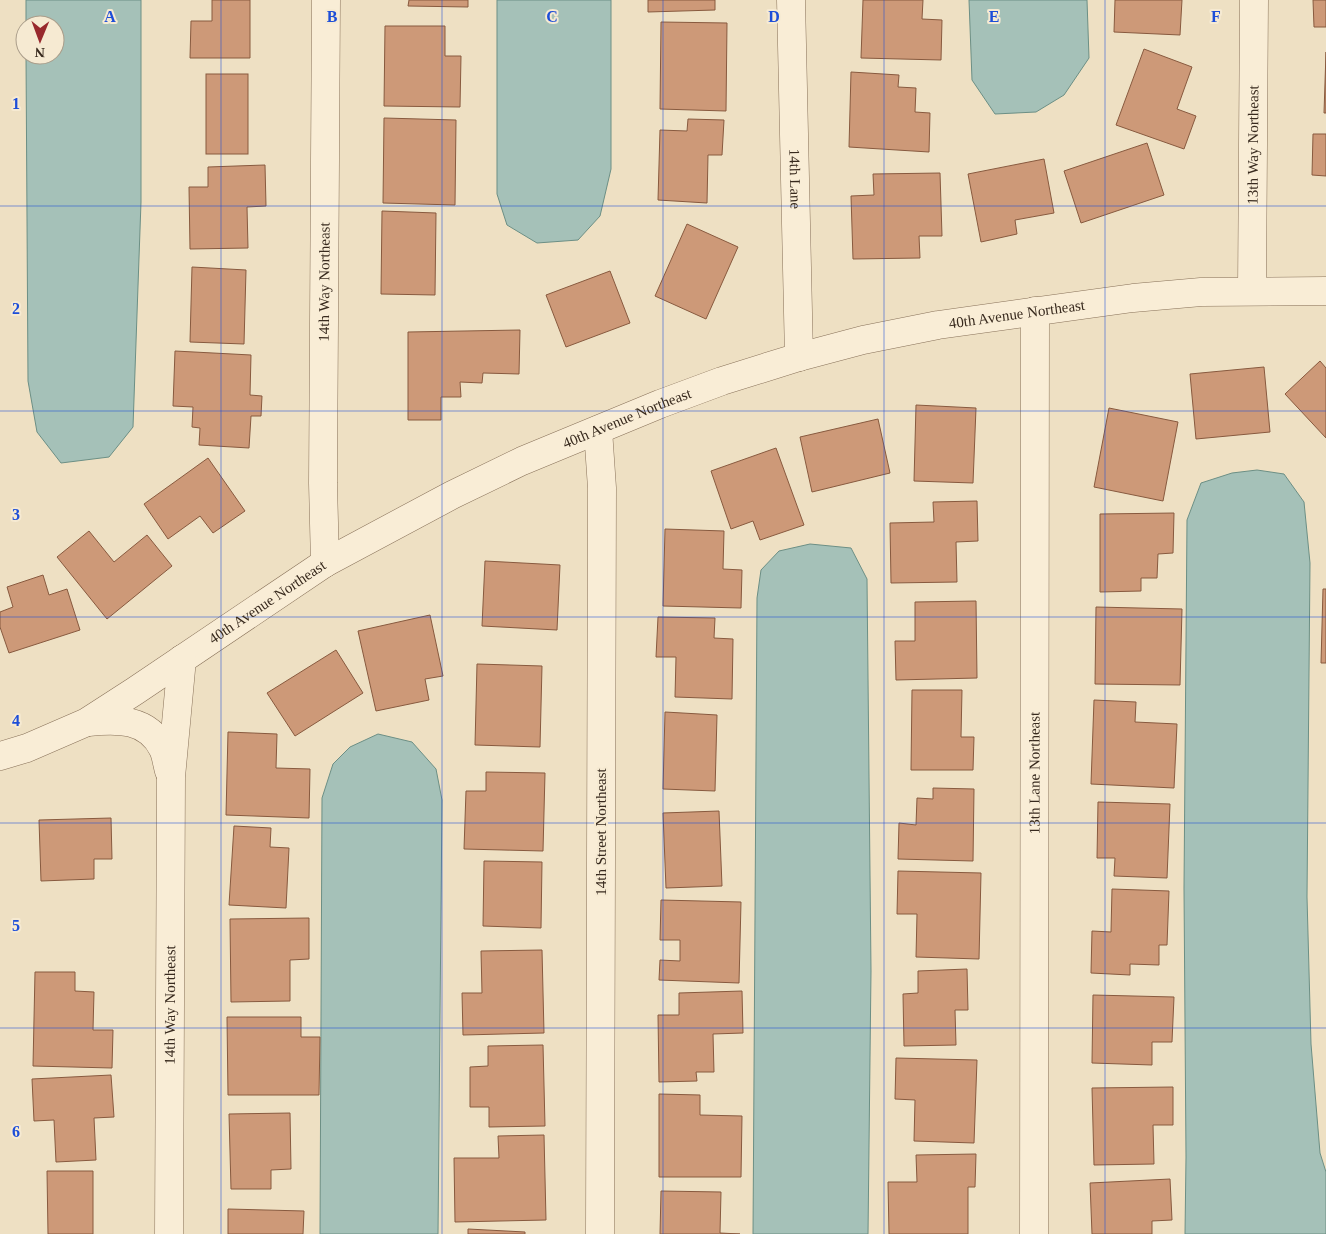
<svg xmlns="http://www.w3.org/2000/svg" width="1326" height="1234" font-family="'Times New Roman',serif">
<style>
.water{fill:#a5c1b8;stroke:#6c8f85}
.building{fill:#cd9978;stroke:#885a3f}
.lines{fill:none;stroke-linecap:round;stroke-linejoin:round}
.minor-casing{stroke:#887159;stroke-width:29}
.minor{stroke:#f9edd6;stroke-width:28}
.grid{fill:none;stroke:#1d4ed8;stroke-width:1;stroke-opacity:0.55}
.labels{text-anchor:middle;stroke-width:4;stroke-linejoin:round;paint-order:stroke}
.street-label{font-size:15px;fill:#382a1e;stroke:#f6ead2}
.grid-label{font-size:16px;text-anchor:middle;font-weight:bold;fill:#1d4ed8;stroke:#f6ead2;stroke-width:4;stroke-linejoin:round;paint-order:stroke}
</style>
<rect width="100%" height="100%" fill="#eee0c3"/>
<g class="water">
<polygon points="26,0 141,0 141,202 133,427 109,457 61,463 37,432 28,381 26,55 55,55 55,25 26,25"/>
<polygon points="497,0 611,0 611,169 600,216 578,240 537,243 507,225 497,194"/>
<polygon points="969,0 1087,0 1089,58 1064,95 1036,112 995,114 972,80"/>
<polygon points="1257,470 1284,474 1304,502 1310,563 1307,897 1311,1044 1320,1153 1326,1172 1326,1234 1185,1234 1186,1157 1184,888 1187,520 1201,483 1232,473"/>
<polygon points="810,544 851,548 867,579 871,971 868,1234 753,1234 757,598 761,570 779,551"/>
<polygon points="378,734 412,742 436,769 442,800 438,1234 320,1234 322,798 333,764 350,747"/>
</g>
<g class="building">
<polygon points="212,0 250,0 250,58 190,58 191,21 212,21"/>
<polygon points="409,0 468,0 468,7 408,6"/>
<polygon points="648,0 715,0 715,10 648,12"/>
<polygon points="863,0 923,0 922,19 942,20 941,60 861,58"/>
<polygon points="1115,0 1182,0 1180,35 1114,32"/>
<polygon points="1313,0 1326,0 1326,27 1314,27"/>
<polygon points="661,22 727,23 726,111 660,109"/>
<polygon points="385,26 445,26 445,56 461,56 460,107 384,106"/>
<polygon points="1144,49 1192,67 1177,109 1196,116 1184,149 1116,125"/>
<polygon points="1326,52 1326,113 1324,113"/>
<polygon points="851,72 899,75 898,87 916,88 915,112 930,113 929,152 849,147"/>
<rect x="206" y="74" width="42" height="80"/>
<polygon points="384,118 456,120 455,205 383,203"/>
<polygon points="688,119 724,120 722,155 708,155 707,203 658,200 660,130 687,131"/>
<polygon points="1313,134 1326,134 1326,176 1312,175"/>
<polygon points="1147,143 1164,195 1081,223 1064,171"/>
<polygon points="1044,159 1054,213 1015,220 1017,234 981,242 968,174"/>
<polygon points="265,165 266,206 247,207 248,248 190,249 189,187 208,187 208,167"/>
<polygon points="940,173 942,236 919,236 920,258 853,259 851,196 874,195 873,174"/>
<polygon points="382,211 436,213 435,295 381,294"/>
<polygon points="687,224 738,247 706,319 655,296"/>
<polygon points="192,267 246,270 244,344 190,342"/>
<polygon points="610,271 630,323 566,347 546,295"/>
<polygon points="520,330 519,374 483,373 482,383 460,382 461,397 441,397 441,420 408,420 408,332"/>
<polygon points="175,351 251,355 250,395 262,396 261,416 251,416 249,448 199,445 200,428 192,427 193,407 173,406"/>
<polygon points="1320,361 1326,368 1326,438 1285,394"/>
<polygon points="1264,367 1270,432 1196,439 1190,374"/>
<polygon points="916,405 976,408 973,483 914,481"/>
<polygon points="1109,408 1178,422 1163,501 1094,487"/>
<polygon points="878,419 890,473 812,492 800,437"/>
<polygon points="776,448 804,525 760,540 753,521 731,529 711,471"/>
<polygon points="208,458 245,511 213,533 200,516 168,539 144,504"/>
<polygon points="977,501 978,541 956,542 957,582 891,583 890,523 934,522 933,502"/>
<polygon points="1174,513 1173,553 1158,554 1157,578 1141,578 1141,591 1100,592 1100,514"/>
<polygon points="665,529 724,531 723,569 742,570 741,608 663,606"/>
<polygon points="89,531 114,562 147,535 172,566 107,619 57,557"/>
<polygon points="485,561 560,565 557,630 482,626"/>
<polygon points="43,575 49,595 67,589 80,630 9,653 0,627 0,612 13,607 7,587"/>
<polygon points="1323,589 1326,589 1326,663 1321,663"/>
<polygon points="976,601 977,678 896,680 895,641 915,641 915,602"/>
<polygon points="1096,607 1182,609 1180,685 1095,684"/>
<polygon points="430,615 443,676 425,679 429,700 376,711 358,631"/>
<polygon points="658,617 715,618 714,638 733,639 732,699 675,697 676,657 656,657"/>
<polygon points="336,650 363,693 295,736 267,693"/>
<polygon points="477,664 542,666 540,747 475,745"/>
<polygon points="912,690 962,690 961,737 974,737 973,770 911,770"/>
<polygon points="1094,700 1136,702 1135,722 1177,724 1174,788 1091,784"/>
<polygon points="665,712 717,715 715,791 663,789"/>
<polygon points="228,732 277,734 276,768 310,769 309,818 226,815"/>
<polygon points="486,772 545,773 543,851 464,849 466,791 486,791"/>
<polygon points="933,788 974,789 973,861 898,859 899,823 916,825 917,798 933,799"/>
<polygon points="1098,802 1170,804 1167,878 1114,876 1115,858 1097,858"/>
<polygon points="719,811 722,886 666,888 663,813"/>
<polygon points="111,818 112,859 94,859 94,879 41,881 39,820"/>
<polygon points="234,826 271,828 270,847 289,848 286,908 229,905"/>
<polygon points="484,861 542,862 541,928 483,926"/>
<polygon points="898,871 981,873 979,959 916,957 917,914 897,914"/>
<polygon points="1112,889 1169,891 1167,945 1159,945 1159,965 1130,964 1130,975 1091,973 1092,931 1111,932"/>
<polygon points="661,900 741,902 739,983 659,980 660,960 680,961 680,940 660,940"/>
<polygon points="309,918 309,959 290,960 290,1001 231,1002 230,919"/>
<polygon points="542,950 544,1033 463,1035 462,993 482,993 481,951"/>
<polygon points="967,969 968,1010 955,1010 956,1045 904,1046 903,994 918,993 918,971"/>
<polygon points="35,972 75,972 75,991 94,992 93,1030 113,1030 112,1068 33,1066"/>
<polygon points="742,991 743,1033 713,1034 714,1072 696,1072 697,1081 659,1082 658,1015 679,1015 679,993"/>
<polygon points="1093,995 1174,997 1172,1042 1152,1042 1152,1065 1092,1063"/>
<polygon points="227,1017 301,1017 301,1037 320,1037 319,1095 228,1095"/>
<polygon points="543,1045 545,1126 489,1127 489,1107 470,1107 470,1067 488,1066 488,1046"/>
<polygon points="896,1058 977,1060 974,1143 914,1141 915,1100 895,1099"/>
<polygon points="111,1075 114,1117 94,1118 96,1160 56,1162 54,1120 34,1121 32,1079"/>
<polygon points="1173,1087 1173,1125 1153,1125 1154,1164 1094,1165 1092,1088"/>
<polygon points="659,1094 700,1095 700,1115 742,1116 741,1177 659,1177"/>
<polygon points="290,1113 291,1169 271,1170 271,1189 231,1189 229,1114"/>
<polygon points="544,1135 546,1220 455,1222 454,1158 499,1158 498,1136"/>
<polygon points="976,1154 975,1187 968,1187 968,1234 889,1234 888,1182 917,1182 916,1155"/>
<polygon points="47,1171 93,1171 93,1234 48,1234"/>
<polygon points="1170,1179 1172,1220 1152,1221 1152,1234 1092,1234 1090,1183"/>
<polygon points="661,1191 721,1192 720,1233 740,1234 660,1234"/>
<polygon points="228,1209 304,1211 303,1234 228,1234"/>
<polygon points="468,1229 525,1232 525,1234 468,1234"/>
</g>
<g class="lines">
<defs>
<g id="minor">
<path id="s1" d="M791,0L799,357"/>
<path id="s2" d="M1252,291L1254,0"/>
<polyline points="598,430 602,488 600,1234"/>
<path id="s3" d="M325,563L323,483L326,0"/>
<path d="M88,722C117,719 148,718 163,749C166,755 167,764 169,771"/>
<path id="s4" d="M0,756L27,748L87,722L135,691L325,563L452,495L522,461L660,404L722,381L799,357L863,340L938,325L1133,298L1201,292L1326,291"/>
<path id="s5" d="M169,1234L171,777L182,659"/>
<path id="s6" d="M1034,1234L1035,311"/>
</g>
</defs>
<use href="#minor" class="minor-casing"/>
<use href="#minor" class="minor"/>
</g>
<path class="grid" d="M221,0V1234M442,0V1234M663,0V1234M884,0V1234M1105,0V1234M0,206H1326M0,411H1326M0,617H1326M0,823H1326M0,1028H1326"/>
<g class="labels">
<g class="street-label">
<text dy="5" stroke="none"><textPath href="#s2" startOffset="146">13th Way Northeast</textPath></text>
<text dy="5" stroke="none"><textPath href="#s1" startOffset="179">14th Lane</textPath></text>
<text dy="5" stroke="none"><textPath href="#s3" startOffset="281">14th Way Northeast</textPath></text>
<text dy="5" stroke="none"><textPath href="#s4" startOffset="1120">40th Avenue Northeast</textPath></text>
<text dy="5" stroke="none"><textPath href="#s4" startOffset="715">40th Avenue Northeast</textPath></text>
<text dy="5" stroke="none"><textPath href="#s4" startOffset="310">40th Avenue Northeast</textPath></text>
<text dy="5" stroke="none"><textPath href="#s6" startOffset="461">13th Lane Northeast</textPath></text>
<text transform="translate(601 832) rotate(-90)" y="5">14th Street Northeast</text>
<text dy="5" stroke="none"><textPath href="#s5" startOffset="229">14th Way Northeast</textPath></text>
</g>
</g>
<g class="grid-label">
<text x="110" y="22">A</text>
<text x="332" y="22">B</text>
<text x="552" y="22">C</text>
<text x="774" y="22">D</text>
<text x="994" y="22">E</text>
<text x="1216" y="22">F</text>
<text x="16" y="109">1</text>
<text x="16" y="314">2</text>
<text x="16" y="520">3</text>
<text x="16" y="726">4</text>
<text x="16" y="931">5</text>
<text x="16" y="1137">6</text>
</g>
<g transform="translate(40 40) rotate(181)"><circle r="24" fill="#f6ead2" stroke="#aa9d8a"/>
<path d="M0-4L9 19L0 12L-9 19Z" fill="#98292d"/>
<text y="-8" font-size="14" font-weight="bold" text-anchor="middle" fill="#382a1e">N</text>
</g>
</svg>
